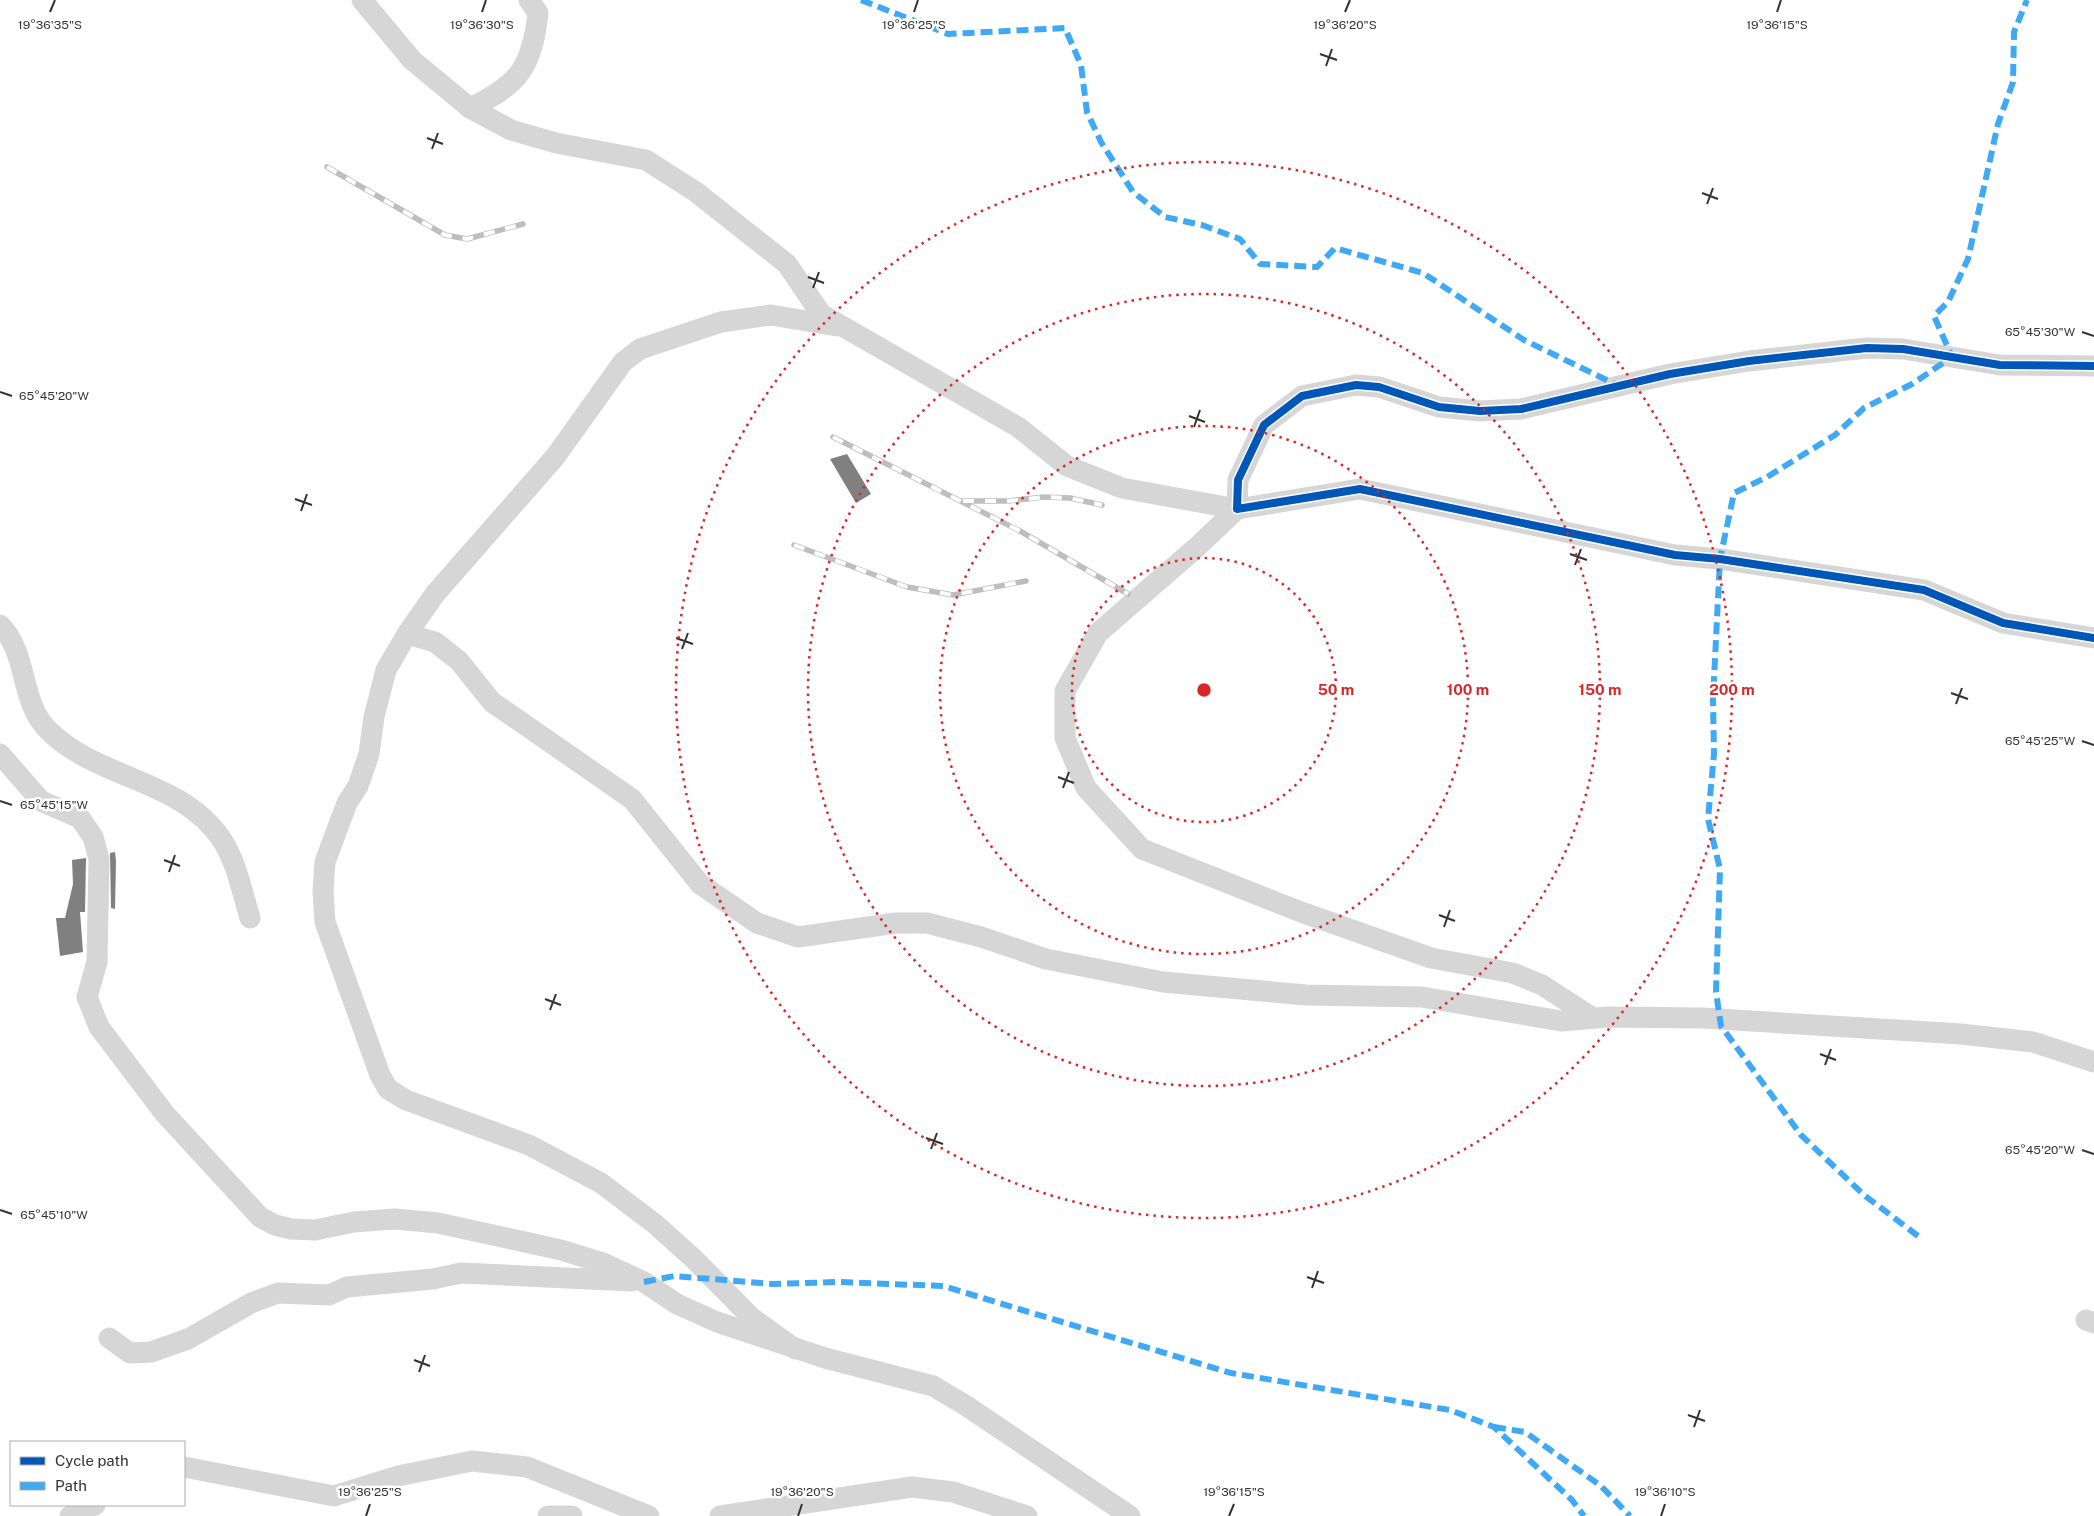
<svg xmlns="http://www.w3.org/2000/svg" width="2094" height="1516" font-family="'Public Sans',sans-serif">
<style>
.building{fill:#808080}
.lines{fill:none;stroke-linecap:round;stroke-linejoin:round}
.minor{stroke:#d6d6d6;stroke-width:21}
.rail-casing{stroke:#bebebe;stroke-width:5.5}
.rail{stroke:#fff;stroke-width:4;stroke-dasharray:11;stroke-linecap:butt}
.quiet{stroke:#3fa9f5;stroke-width:6;stroke-dasharray:12 6;stroke-linecap:butt}
.cycleway-casing{stroke:#fff;stroke-width:11}
.cycleway{stroke:#0057b8;stroke-width:8}
.ticks{fill:none;stroke:#323232;stroke-width:2}
.ring{fill:none;stroke:#d62828;stroke-width:2.5;stroke-dasharray:2.5 5}
.ticks-label{font-size:12px;text-anchor:middle;fill:#323232;stroke:#fff;stroke-width:5;stroke-linejoin:round;paint-order:stroke}
.centre{fill:#d62828;stroke:#fff;stroke-width:2.5}
.ring-label{font-size:15px;text-anchor:middle;font-weight:bold;fill:#d62828;stroke:#fff;stroke-width:5;stroke-linejoin:round;paint-order:stroke}
</style>
<rect width="100%" height="100%" fill="#fff"/>
<g class="building">
<polygon points="847,454 871,494 856,503 830,459"/>
<polygon points="115,852 116,861 115,909 111,908 110,853"/>
<polygon points="86,858 85,912 80,912 83,952 60,956 56,918 65,918 73,884 72,860"/>
</g>
<g class="lines">
<g class="minor">
<polyline points="362,0 412,60 470,108 511,130 556,143 646,160 696,192 787,264 821,314 1018,427 1067,466 1122,488 1237,509 1360,489 1675,555 1720,559 1924,590 2003,623 2094,638"/>
<path d="M470,108C519,85 532,67 538,13L529,0"/>
<path d="M0,625C29,654 19,701 48,730C98,780 182,779 222,840C237,863 242,892 250,918"/>
<polyline points="407,634 435,642 459,661 492,702 632,799 700,884 757,923 798,937 896,923 927,923 981,937 1046,959 1163,982 1306,995 1422,997 1561,1021 1608,1017 1703,1018 1961,1034 2033,1042 2094,1062"/>
<polyline points="0,754 41,801 80,818 93,837 99,859 97,962 87,997 99,1027 165,1114 260,1217 275,1225 291,1229 315,1230 354,1222 395,1219 438,1223 561,1250 603,1263 644,1282 677,1304 717,1322 825,1358 933,1386 965,1405 1130,1516"/>
<polyline points="1593,1018 1542,985 1513,973 1431,958 1301,912 1142,849 1086,788 1065,738 1065,691 1098,633 1197,547 1237,509 1238,480 1264,425 1302,396 1356,385 1379,387 1439,407 1480,411 1521,409 1670,374 1749,361 1867,348 1903,349 2000,365 2094,366"/>
<polyline points="2086,1320 2094,1323"/>
<polyline points="109,1338 130,1353 151,1352 188,1339 251,1303 278,1293 329,1295 347,1287 433,1279 461,1273 632,1281"/>
<polyline points="795,1349 752,1318 694,1259 655,1224 601,1183 529,1145 406,1100 388,1089 380,1075 325,922 323,891 325,862 347,803 358,786 369,754 374,717 386,670 407,634 435,594 555,457 623,362 640,349 721,322 771,315 837,326"/>
<polyline points="184,1467 334,1496 398,1476 472,1461 527,1467 649,1516"/>
<polyline points="70,1516 95,1505"/>
<polyline points="548,1516 572,1516"/>
<polyline points="720,1516 912,1487 953,1492 1027,1516"/>
</g>
<defs>
<g id="rail">
<polyline points="327,167 445,235 467,239 523,224"/>
<polyline points="833,437 1020,531 1128,594"/>
<polyline points="963,501 1008,501 1044,497 1070,498 1102,505"/>
<polyline points="794,545 907,587 953,595 1026,581"/>
</g>
</defs>
<use href="#rail" class="rail-casing"/>
<use href="#rail" class="rail"/>
<g class="quiet">
<polyline points="861,0 948,34 1065,28 1081,65 1087,112 1101,142 1133,192 1165,217 1202,225 1240,239 1260,264 1317,267 1335,248 1423,273 1524,340 1619,386"/>
<polyline points="1918,1236 1864,1195 1801,1135 1721,1026 1716,992 1720,869 1708,819 1714,754 1713,699 1720,559 1734,493 1767,477 1835,435 1864,408 1912,384 1952,357 1934,316 1948,302 1968,259 1998,124 2013,82 2014,32 2027,0"/>
<polyline points="644,1282 674,1276 773,1284 838,1282 943,1286 1231,1373 1450,1410 1494,1427 1572,1500 1584,1516"/>
<polyline points="1494,1427 1525,1432 1601,1486 1630,1516"/>
</g>
<defs>
<polyline id="cycleway" points="2094,366 2000,365 1903,349 1867,348 1749,361 1670,374 1521,409 1480,411 1439,407 1379,387 1356,385 1302,396 1264,425 1238,480 1237,509 1360,489 1675,555 1720,559 1924,590 2003,623 2094,638"/>
</defs>
<use href="#cycleway" class="cycleway-casing"/>
<use href="#cycleway" class="cycleway"/>
</g>
<path class="ticks" d="M50,12L55,0M482,12L486,0M914,12L918,0M1345,12L1350,0M1777,12L1781,0M1320,54L1337,60M1326,66L1332,49M427,138L443,144M432,149L438,133M1702,193L1718,199M1707,204L1713,188M808,277L824,283M813,288L819,272M2082,332L2094,336M0,392L12,396M1189,416L1205,422M1194,427L1200,410M295,499L312,505M301,511L307,494M1570,554L1587,560M1575,565L1581,549M676,638L693,644M682,649L688,633M1951,693L1968,699M1956,704L1962,688M2082,741L2094,745M1058,777L1074,783M1063,788L1069,772M0,801L12,805M164,860L180,866M169,872L175,855M1439,915L1455,921M1444,927L1450,910M545,999L561,1005M550,1010L556,994M1820,1054L1836,1060M1825,1065L1831,1049M926,1138L943,1144M931,1149L937,1133M2082,1150L2094,1154M0,1210L12,1214M1307,1277L1324,1283M1312,1288L1318,1271M414,1360L430,1366M419,1372L425,1355M1688,1415L1705,1421M1694,1427L1700,1410M366,1516L370,1504M798,1516L802,1504M1229,1516L1234,1504M1661,1516L1665,1504"/>
<g class="ring">
<circle cx="1204" cy="690" r="132"/>
<circle cx="1204" cy="690" r="264"/>
<circle cx="1204" cy="690" r="396"/>
<circle cx="1204" cy="690" r="528"/>
</g>
<g class="ticks-label">
<text x="482" y="29">19°36'30"S</text>
<text x="914" y="29">19°36'25"S</text>
<text x="1345" y="29">19°36'20"S</text>
<text x="1777" y="29">19°36'15"S</text>
<text x="50" y="29">19°36'35"S</text>
<text x="2040" y="336">65°45'30"W</text>
<text x="54" y="400">65°45'20"W</text>
<text x="2040" y="745">65°45'25"W</text>
<text x="54" y="809">65°45'15"W</text>
<text x="2040" y="1154">65°45'20"W</text>
<text x="54" y="1219">65°45'10"W</text>
<text x="370" y="1496">19°36'25"S</text>
<text x="802" y="1496">19°36'20"S</text>
<text x="1234" y="1496">19°36'15"S</text>
<text x="1665" y="1496">19°36'10"S</text>
</g>
<circle cx="1204" cy="690" r="8" class="centre"/>
<g class="ring-label">
<text x="1336" y="695">50 m</text>
<text x="1468" y="695">100 m</text>
<text x="1600" y="695">150 m</text>
<text x="1732" y="695">200 m</text>
</g>
<rect x="10" y="1441" width="175" height="65" fill="#ffffff" stroke="#adadad"/>
<rect x="20" y="1457" width="25" height="8" fill="#0057b8" stroke="#adadad"/>
<text x="55" y="1466" font-size="15" fill="#323232">Cycle path</text>
<rect x="20" y="1482" width="25" height="8" fill="#3fa9f5" stroke="#adadad"/>
<text x="55" y="1491" font-size="15" fill="#323232">Path</text>
</svg>
